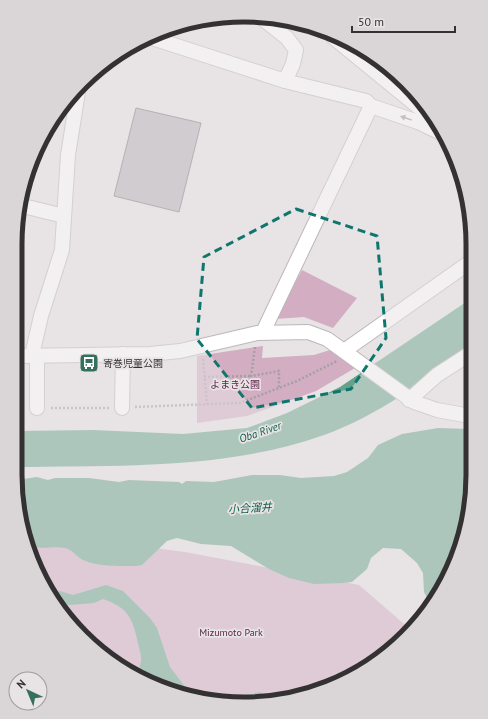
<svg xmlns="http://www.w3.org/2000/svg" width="488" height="719" font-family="'PT Sans','Noto Sans JP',sans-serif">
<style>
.green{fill:#d3adc2}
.water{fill:#65a28b}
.building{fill:#b5b0b3;stroke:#797477}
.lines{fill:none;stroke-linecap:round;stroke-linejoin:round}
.minor-casing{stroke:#bcb7ba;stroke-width:16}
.highway-casing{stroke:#bcb7ba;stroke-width:22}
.path{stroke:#a4a0a2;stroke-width:2.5;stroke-dasharray:2 2;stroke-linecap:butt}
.minor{stroke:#fff;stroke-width:14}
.highway{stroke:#fff;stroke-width:20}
.oneway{fill:#999898}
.marked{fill:none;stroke:#0f766e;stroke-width:3;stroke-dasharray:8 5;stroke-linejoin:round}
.labels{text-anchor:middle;stroke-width:3.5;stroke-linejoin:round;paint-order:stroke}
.poi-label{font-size:10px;fill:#333132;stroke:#e8e3e5;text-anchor:start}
.park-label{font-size:10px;fill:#5c1e46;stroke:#e8e3e5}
.water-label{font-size:11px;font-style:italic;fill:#0b5d46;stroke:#e8e3e5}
.rim{fill:none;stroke:#333132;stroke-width:5}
</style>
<rect width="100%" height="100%" fill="#e8e3e5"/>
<g class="green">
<polygon points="302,270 357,298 333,328 304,317 275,319"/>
<polygon points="263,346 262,358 314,355 330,350 355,368 316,391 247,416 197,423 197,356"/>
<polygon points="24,531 185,552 359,585 411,630 406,637 358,673 289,700 229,703 157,687 104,657 54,602 27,548"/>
</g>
<g class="water">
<path d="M472,298L471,346C428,379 375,417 324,435C225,470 119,465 15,467L16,431L93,430L183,434L247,428L287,413L340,387Z"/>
<path d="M438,428L470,429L469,519L449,576L430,604L424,592L423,573L417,563L401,549L383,548L371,558L367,569L352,582L343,583L314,584L289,578L269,569L231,546L201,544L177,538L167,541L142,565L136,566C120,566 98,567 83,560C77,557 72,549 65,548C51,545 39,552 26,543L16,480L37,477L48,480L55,478H89L119,482L129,480L179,482L182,484L186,481L214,482L252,475H280L301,478L334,476L347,472L368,458L378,445L402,434Z"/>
<path d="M106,585L123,591L150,618L157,628L170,667L189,692L193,695L157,687L137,675C144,656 141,658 137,639C132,616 126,607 103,599L94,603L57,606L50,595L60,591L73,595Z"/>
<polygon points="260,692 272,701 229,703 215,700 225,700"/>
</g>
<polygon class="building" points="136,108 201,123 179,212 114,196"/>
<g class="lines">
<defs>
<g id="minor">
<polyline points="263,19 287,38 296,50 293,64 285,81"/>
<polyline points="149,37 285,81 366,101 371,106 418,122 439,132"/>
<polyline points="19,205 64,216"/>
<polyline points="263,332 371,106"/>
<polyline points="344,351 473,260"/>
<polyline points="32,355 41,316 62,250 68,155 79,86"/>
<polyline points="37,355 37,408"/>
<polyline points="17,356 150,354 180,351 257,333 308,332 327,339 414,402 437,410 470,416"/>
<polyline points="409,400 437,375 471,353"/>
<polyline points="122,408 123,354"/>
</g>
<polyline id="highway" points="335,35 422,106"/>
</defs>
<use href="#minor" class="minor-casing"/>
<use href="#highway" class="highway-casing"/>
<g class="path">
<polyline points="255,347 251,376 279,371 279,388"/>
<polyline points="203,359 207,404"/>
<polyline points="204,377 251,376"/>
<polyline points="135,407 240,403 297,381 337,361"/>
<polyline points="51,408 110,408"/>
<polyline points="16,409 24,409"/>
</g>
<use href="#minor" class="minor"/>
<use href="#highway" class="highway"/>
</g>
<defs><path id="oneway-solid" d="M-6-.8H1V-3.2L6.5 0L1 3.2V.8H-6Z"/></defs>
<use class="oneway" href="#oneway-solid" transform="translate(406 118) rotate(-161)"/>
<path d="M0 0H488V719H0ZM296,209L377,236L386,338L351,389L252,408L197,339L204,257Z" fill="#e8e3e5" fill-opacity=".55" fill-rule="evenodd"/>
<path class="marked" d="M296,209L377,236L386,338L351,389L252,408L197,339L204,257Z"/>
<defs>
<symbol id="bus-square" viewBox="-11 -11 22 22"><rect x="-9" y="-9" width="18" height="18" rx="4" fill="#34705b" stroke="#e8e3e5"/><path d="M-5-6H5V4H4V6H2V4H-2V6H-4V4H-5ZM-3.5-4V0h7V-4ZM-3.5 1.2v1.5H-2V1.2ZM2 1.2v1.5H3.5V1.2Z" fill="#fff"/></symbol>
</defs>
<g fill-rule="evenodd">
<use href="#bus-square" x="78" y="352" width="22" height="22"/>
</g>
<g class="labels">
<g class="poi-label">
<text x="103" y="367">寄巻児童公園</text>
</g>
<g class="park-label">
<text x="235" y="388">よまき公園</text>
<text x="231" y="636">Mizumoto Park</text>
</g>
<g class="water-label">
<text transform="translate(260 432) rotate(-19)" y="4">Oba River</text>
<text transform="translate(250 508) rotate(-4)" y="4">小合溜井</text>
</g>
</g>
<path d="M0 0H488V719H0ZM244 22H244A222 222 0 0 1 466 244V475A222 222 0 0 1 244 697H244A222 222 0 0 1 22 475V244A222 222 0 0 1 244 22Z" fill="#dad5d7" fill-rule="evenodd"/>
<path class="rim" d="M244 22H244A222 222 0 0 1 466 244V475A222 222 0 0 1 244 697H244A222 222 0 0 1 22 475V244A222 222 0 0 1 244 22Z"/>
<g transform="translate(28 691) rotate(316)"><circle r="19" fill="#e8e3e5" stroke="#a09c9d"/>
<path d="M0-3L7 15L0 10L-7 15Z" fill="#34705b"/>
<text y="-6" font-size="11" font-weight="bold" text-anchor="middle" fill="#333132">N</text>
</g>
<path d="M352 26v6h103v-6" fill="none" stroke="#333132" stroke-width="2"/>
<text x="358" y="26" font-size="12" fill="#333132" stroke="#e8e3e5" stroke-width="3" paint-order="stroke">50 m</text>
</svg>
